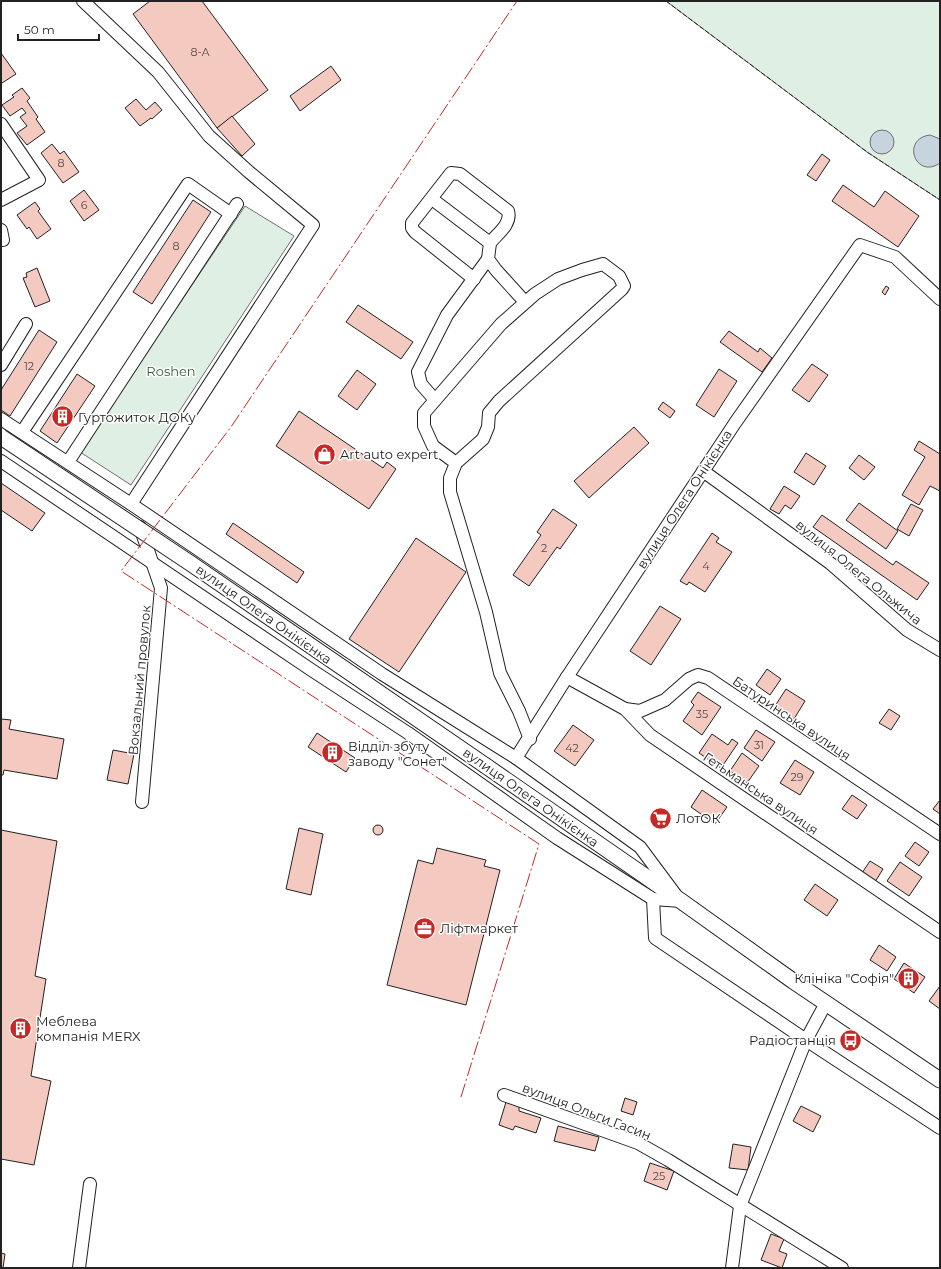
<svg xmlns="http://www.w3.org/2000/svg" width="941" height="1269" font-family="Montserrat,sans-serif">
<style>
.green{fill:#e0efe3;stroke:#6f6f6f}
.water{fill:#c7d3dd;stroke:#6f6f6f}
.building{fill:#f3c9c0;stroke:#222}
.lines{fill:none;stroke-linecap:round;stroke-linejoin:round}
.minor-casing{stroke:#222;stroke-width:14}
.major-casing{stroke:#222;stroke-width:17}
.minor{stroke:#fff;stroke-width:12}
.major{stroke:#fff;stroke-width:15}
.major-bridge-casing{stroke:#222;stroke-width:17;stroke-linecap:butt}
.major-bridge{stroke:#fff;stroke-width:15}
.fence{stroke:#222;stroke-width:1;stroke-dasharray:5 2;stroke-linecap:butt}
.power{stroke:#c62828;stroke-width:1;stroke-dasharray:14 3 2 3;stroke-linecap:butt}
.labels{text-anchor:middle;stroke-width:3;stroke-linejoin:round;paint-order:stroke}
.number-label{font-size:11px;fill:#564c4a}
.park-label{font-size:13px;fill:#2f5e38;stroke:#fff}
.poi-label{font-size:13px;fill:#222;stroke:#fff;text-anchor:start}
.street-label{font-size:13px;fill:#222;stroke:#fff}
</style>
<rect width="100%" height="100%" fill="#fff"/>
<g class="green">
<polygon points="666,1 940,1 940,200 867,152"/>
<polygon points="245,206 294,236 131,485 80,452"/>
</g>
<g class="water">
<circle cx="882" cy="142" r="12"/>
<path d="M930,135L940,139V163C916,180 900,139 930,135Z"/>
</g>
<g class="building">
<polygon points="150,1 202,1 268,90 217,128 133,14"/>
<polygon points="1,53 16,74 2,83 1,82"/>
<polygon points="331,66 341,80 300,111 290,96"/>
<polygon points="22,88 30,98 27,101 38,117 36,119 45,132 27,145 17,133 27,126 20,117 26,113 22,108 10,116 2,105 14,97 12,95"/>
<polygon points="136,99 146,110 155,102 162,110 152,119 151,118 140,126 125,108"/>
<polygon points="232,116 255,144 242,156 217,128"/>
<polygon points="52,144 60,154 64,151 79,172 63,183 41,153"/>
<polygon points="822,154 830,160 816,181 807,175"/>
<polygon points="843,185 874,207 885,191 919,216 898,247 832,201"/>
<polygon points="84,190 99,210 84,221 70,201"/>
<polygon points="193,200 211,212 152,304 133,292"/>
<polygon points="35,202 40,209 38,211 51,229 37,239 29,227 27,229 17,215"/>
<polygon points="37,268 50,301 35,307 23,278 27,277 26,273"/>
<polygon points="886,286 889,288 885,295 882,292"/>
<polygon points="358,305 413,342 401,359 346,322"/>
<polygon points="39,330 57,342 10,416 1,410 1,390"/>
<polygon points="729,331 758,352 760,348 772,358 762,372 720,342"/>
<polygon points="812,364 828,375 809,402 792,390"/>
<polygon points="719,369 737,381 714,417 696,405"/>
<polygon points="357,370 376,384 357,410 338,396"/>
<polygon points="77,374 95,386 57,443 40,431"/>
<polygon points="663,402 675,411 670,418 658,409"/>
<polygon points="299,411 383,468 387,462 396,469 369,509 276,446"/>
<polygon points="634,427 649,443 589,498 574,481"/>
<polygon points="919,441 940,454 940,491 930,486 919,505 902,495 925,457 914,450"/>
<polygon points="806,453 826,466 814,485 794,472"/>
<polygon points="859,455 875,467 864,480 849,468"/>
<polygon points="1,483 45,513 32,531 1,510"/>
<polygon points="784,486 800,496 791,509 785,505 779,514 770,509"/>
<polygon points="859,503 898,531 886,549 846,520"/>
<polygon points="911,504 923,510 909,536 897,529"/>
<polygon points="553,509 577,525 560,549 557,547 529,586 513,575 541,535 537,532"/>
<polygon points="822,515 893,565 896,561 929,583 917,600 813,527"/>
<polygon points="233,523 304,572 297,583 226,534"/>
<polygon points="712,533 719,538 716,542 732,552 705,592 689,582 687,585 680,581"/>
<polygon points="416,538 466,572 399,672 349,639"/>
<polygon points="660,606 681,619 651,665 630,651"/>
<polygon points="767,669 781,679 770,695 756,685"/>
<polygon points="786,689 805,701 794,719 775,706"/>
<polygon points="698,692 721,707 702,735 683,721 694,705 691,702"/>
<polygon points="889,709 900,716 891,730 879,723"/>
<polygon points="1,719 11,720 9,729 64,739 57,779 4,770 3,775 1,775"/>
<polygon points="573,725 594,740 575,766 554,751"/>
<polygon points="756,730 775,742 762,761 744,748"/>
<polygon points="317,733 355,758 346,772 308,747"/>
<polygon points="712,734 728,745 732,739 738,743 721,768 699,753"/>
<polygon points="113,750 134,754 128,784 107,780"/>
<polygon points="742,753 759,766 747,783 730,771"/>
<polygon points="795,760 814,772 800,795 780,783"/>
<polygon points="702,790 727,807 715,824 691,807"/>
<polygon points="852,795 867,805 857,819 842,809"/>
<polygon points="940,800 940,814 933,809"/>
<circle cx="378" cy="830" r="5"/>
<polygon points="299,828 323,834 311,895 286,889"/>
<polygon points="1,830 57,841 35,976 46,979 31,1076 51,1081 34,1165 1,1159"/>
<polygon points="915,842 929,852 919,866 905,856"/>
<polygon points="437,848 486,860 484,866 500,870 466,1005 387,985 418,860 433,864"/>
<polygon points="870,861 883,869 875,882 862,873"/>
<polygon points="900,862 922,877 909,896 887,881"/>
<polygon points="815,884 838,900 827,916 804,900"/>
<polygon points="879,945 896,957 887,971 870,960"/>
<polygon points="904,963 925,977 914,993 894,979"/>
<polygon points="940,986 940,1009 929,1001"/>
<polygon points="625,1098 637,1102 633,1115 621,1111"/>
<polygon points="506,1102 519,1106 519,1111 541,1118 536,1133 515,1126 513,1130 499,1125"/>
<polygon points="801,1106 821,1116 813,1132 793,1121"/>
<polygon points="558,1126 599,1137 595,1151 554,1141"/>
<polygon points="733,1144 751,1147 748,1170 729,1168"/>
<polygon points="650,1163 674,1171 667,1190 644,1181"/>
<polygon points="771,1234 784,1239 779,1251 787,1254 782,1268 761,1260"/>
<polygon points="1,1253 5,1254 3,1268 1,1268"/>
</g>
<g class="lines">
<defs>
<g id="minor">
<polyline points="83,1 158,72 209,136 249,172 313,225 131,504"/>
<polyline points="1,124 39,180 1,200"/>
<polyline points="432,199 490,243 488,259 496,270 525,302"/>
<polyline points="1,230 3,240"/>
<path d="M474,279L415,232L412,228V223L451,173L460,174L508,211C512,224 497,234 490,243"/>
<polyline points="1,365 26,324"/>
<polyline points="435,400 421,384 418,372 447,315 488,259"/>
<polyline points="1,419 131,504 382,674 516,758 640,847 675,894"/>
<polyline points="22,432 188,184 231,214"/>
<polyline points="1,461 313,671 408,733 557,838 653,899 681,901"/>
<polyline points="68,462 237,204"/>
<polyline points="456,463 483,439 488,427 489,413 499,401 622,289 624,286 619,276 603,264 582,270 558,279 535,294 501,324 424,413 424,426 433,446 456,463 450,478 450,492 486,612 500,673 519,711 530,739"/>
<polyline points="703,471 830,563 907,630 940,650"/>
<polyline points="140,527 161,588 142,802"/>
<polyline points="567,677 625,709 650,735 940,932"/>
<polyline points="625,709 640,711 665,700 689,679 698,675 708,678 940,834"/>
<polyline points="516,758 567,677 735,423 860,245 895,257 940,299"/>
<polyline points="653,899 655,938 806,1040 940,1128"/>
<polyline points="504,1095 638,1143 668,1160 842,1268"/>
<polyline points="79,1268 90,1184"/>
<polyline points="732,1268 740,1206 806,1040 826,1003"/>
</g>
<polyline id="major" points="486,766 681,901 793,981 940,1080"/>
</defs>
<use href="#minor" class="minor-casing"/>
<use href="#major" class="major-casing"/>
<use href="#minor" class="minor"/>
<use href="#major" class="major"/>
<defs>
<polyline id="major-bridge" points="1,437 190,563 486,766"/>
</defs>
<use href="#major-bridge" class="major-bridge-casing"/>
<use href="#major-bridge" class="major-bridge"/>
<polyline class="fence" points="666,1 867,152 940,200"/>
<polyline class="power" points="461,1097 539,844 121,571 231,427 517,1"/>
</g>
<defs>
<symbol id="building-disc" viewBox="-11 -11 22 22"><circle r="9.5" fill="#c62828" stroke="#fff"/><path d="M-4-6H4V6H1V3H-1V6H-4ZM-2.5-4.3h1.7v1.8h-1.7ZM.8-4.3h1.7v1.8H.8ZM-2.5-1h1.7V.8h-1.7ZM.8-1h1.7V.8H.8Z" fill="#fff"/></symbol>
<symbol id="shop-disc" viewBox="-11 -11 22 22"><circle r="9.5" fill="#c62828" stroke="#fff"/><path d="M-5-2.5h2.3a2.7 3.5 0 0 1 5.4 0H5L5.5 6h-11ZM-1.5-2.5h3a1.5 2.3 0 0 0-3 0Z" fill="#fff"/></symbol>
<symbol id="supermarket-disc" viewBox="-11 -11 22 22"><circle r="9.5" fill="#c62828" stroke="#fff"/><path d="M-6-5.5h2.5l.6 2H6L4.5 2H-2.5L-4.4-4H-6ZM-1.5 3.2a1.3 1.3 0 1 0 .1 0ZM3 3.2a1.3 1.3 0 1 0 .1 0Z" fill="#fff"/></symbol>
<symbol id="office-disc" viewBox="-11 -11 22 22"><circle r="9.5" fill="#c62828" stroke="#fff"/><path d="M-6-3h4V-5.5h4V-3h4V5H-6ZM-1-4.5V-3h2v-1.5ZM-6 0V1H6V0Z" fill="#fff"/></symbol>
<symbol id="bus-disc" viewBox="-11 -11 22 22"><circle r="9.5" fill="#c62828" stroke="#fff"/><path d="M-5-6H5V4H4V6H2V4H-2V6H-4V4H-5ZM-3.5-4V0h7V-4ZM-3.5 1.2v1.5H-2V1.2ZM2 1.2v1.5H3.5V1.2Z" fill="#fff"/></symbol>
</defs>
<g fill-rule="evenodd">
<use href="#building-disc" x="50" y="404" width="25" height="25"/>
<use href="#shop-disc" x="312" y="442" width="25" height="25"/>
<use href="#building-disc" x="320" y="740" width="25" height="25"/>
<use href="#supermarket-disc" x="648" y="806" width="25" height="25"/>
<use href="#office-disc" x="412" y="916" width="25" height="25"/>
<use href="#building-disc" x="896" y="966" width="25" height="25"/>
<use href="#building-disc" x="8" y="1016" width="25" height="25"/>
<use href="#bus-disc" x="838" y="1028" width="25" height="25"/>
</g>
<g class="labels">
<g class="number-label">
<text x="200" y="56">8-А</text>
<text x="61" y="167">8</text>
<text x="84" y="209">6</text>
<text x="176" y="250">8</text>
<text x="29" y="370">12</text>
<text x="544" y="552">2</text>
<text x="706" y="570">4</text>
<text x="702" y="718">35</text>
<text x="759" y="749">31</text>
<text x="572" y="752">42</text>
<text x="797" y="781">29</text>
<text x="659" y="1180">25</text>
</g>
<g class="park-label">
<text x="171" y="376">Roshen</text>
</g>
<g class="poi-label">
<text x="78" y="422">Гуртожиток ДОКу</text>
<text x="340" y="459">Art auto expert</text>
<text x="348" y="751">Відділ збуту<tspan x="348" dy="15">заводу "Сонет"</tspan></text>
<text x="676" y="823">ЛотОК</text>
<text x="440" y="933">Ліфтмаркет</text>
<text x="894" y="983" text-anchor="end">Клініка "Софія"</text>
<text x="36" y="1026">Меблева<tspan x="36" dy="15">компанія MERX</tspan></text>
<text x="836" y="1045" text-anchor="end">Радіостанція</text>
</g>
<g class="street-label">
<text transform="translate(684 499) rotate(-57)" y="5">вулиця Олега Онікієнка</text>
<text transform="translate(859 572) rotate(39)" y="5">вулиця Олега Ольжича</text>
<text transform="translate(264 614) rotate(35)" y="5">вулиця Олега Онікієнка</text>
<text transform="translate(139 680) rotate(-85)" y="5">Вокзальний провулок</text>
<text transform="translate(792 718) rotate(34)" y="5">Батуринська вулиця</text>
<text transform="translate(761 793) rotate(34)" y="5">Гетьманська вулиця</text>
<text transform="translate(531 797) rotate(35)" y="5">вулиця Олега Онікієнка</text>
<text transform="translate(587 1111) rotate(21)" y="5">вулиця Ольги Гасин</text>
</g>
</g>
<rect width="941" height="1269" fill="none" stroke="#222222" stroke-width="4"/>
<path d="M18 34v6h81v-6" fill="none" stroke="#222222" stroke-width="2"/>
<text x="24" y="34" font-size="12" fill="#222222" stroke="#ffffff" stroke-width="3" paint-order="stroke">50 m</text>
</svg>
